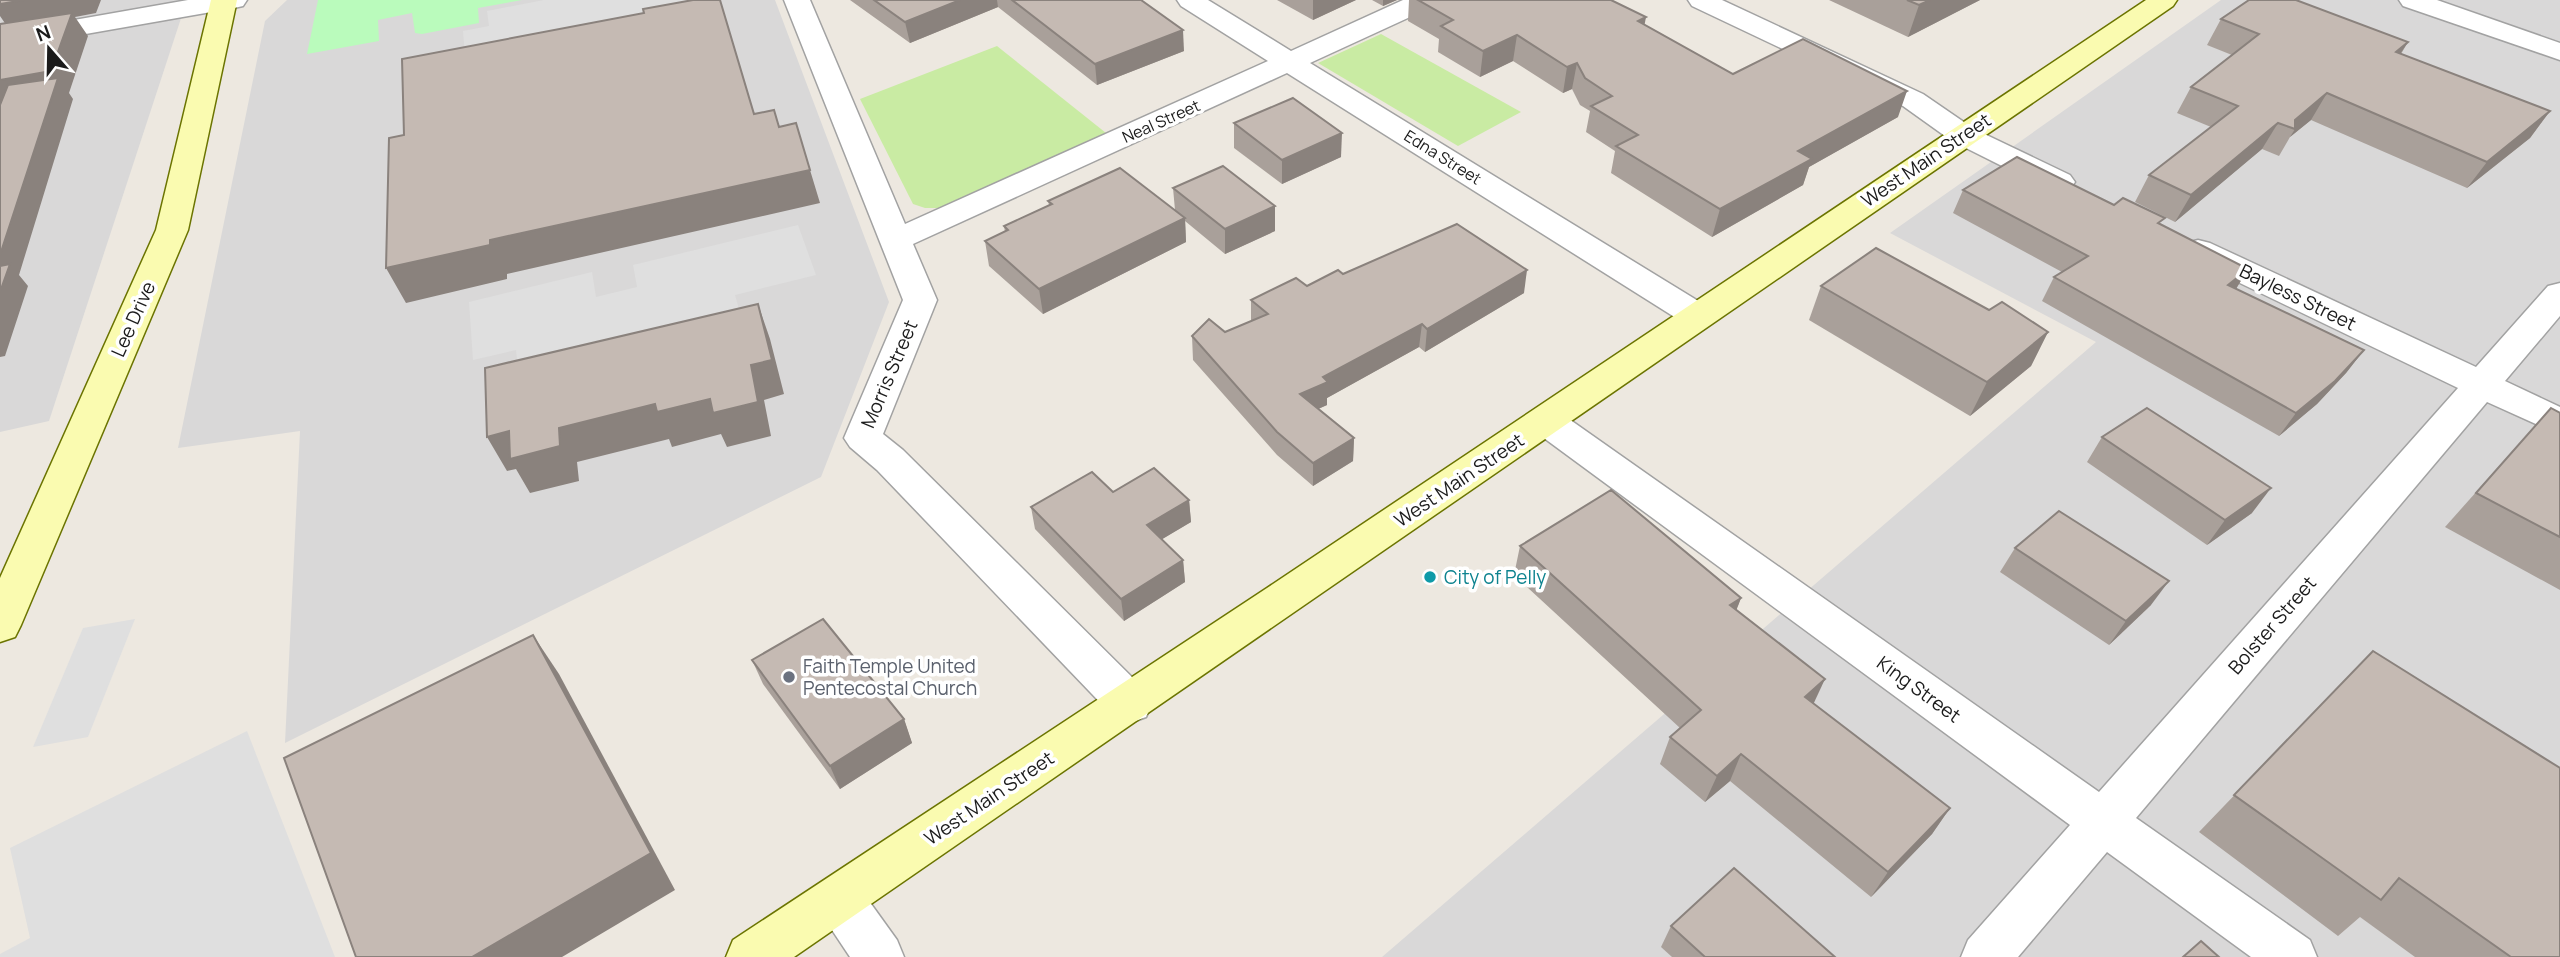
<svg xmlns="http://www.w3.org/2000/svg" width="2560" height="957" font-family="Manrope,sans-serif">
<style>
.residential{fill:#d9d8d8}
.grass{fill:#c9eba3}
.park{fill:#bafbbc}
.parking{fill:#dfdfdf}
.lines{fill:none;stroke-linecap:round;stroke-linejoin:round}
.minor-casing{stroke:#a2a2a2;stroke-width:3}
.secondary-casing{stroke:#6b7401;stroke-width:3}
.minor{fill:#fff;fill-rule:evenodd}
.secondary{fill:#fafbb0;fill-rule:evenodd}
.wall{fill:#a9a09a}
.shaded-wall{fill:#8a827d}
.building{fill:#c5bab3;stroke:#8a827d;stroke-width:2}
.culture-dot{fill:#0f9aa8;stroke:#fff;stroke-width:2.5}
.worship-dot{fill:#6b7280;stroke:#fff;stroke-width:2.5}
.labels{text-anchor:middle;stroke-width:7;stroke-linejoin:round;paint-order:stroke}
.far-street-label{font-size:16px;fill:#1b1b1b;stroke:#fff}
.street-label{font-size:19px;fill:#1b1b1b;stroke:#fff}
.culture-label{font-size:19px;fill:#0d838f;stroke:#fff;text-anchor:start}
.worship-label{font-size:19px;fill:#5b616d;stroke:#fff;text-anchor:start}
</style>
<rect width="100%" height="100%" fill="#ede8e0"/>
<g class="residential">
<polygon points="0,0 187,0 49,421 0,432"/>
<polygon points="287,0 775,0 889,302 821,477 285,743 300,431 178,448 265,21"/>
<polygon points="2221,0 2560,0 2560,957 1382,957 2096,342 1890,233"/>
</g>
<g class="grass">
<polygon points="1381,34 1521,112 1458,146 1318,63"/>
<polygon points="997,46 1106,133 941,208 925,208 913,204 860,99"/>
</g>
<polygon class="park" points="318,0 522,0 478,8 479,23 422,34 415,33 412,13 378,20 379,41 307,54"/>
<g class="parking">
<polygon points="544,0 698,0 466,67 463,31 489,26 487,11"/>
<polygon points="798,225 816,275 735,295 742,320 519,378 516,350 473,360 469,302 592,272 596,297 637,287 633,265"/>
<polygon points="135,619 88,737 33,747 83,628"/>
<polygon points="247,731 335,957 0,957 0,954 30,938 10,848"/>
</g>
<g class="lines">
<defs>
<g id="minor">
<polygon points="188,0 247,0 243,6 234,8 0,49 0,33"/>
<polygon points="784,0 810,0 905,224 1268,61 1181,6 1177,0 1208,0 1291,51 1403,0 1438,0 1434,6 1310,63 1708,307 1713,315 1708,323 1696,326 1684,323 1287,73 913,244 937,300 883,434 903,450 1146,691 1152,704 1146,717 1130,723 1114,717 877,470 850,447 844,438 903,300"/>
<polygon points="1688,0 1722,0 1923,94 1974,129 2070,175 2075,182 2070,189 2059,191 2048,189 1952,141 1903,106 1692,6"/>
<polygon points="2399,0 2437,0 2560,43 2560,60 2403,6"/>
<polygon points="2198,240 2210,243 2476,367 2548,286 2560,283 2560,316 2505,381 2560,407 2560,435 2487,402 2136,818 2310,940 2317,957 2251,957 2107,852 2018,957 1961,957 1968,940 2070,825 1533,430 1527,421 1533,412 1546,408 1559,412 2099,792 2458,388 2186,257 2182,250 2186,243"/>
<polygon points="839,876 856,883 897,940 904,957 850,957 822,915 814,899 822,883"/>
</g>
<g id="secondary">
<polygon points="211,0 237,0 188,230 21,625 15,637 0,642 0,578 156,230"/>
<polygon points="2146,0 2177,0 2173,6 794,957 726,957 733,940 1267,588"/>
</g>
</defs>
<use href="#minor" class="minor-casing"/>
<use href="#secondary" class="secondary-casing"/>
<use href="#minor" class="minor"/>
<use href="#secondary" class="secondary"/>
</g>
<g class="wall">
<polygon points="850,0 1141,0 1184,51 1097,85 998,7 910,43"/>
<polygon points="1277,0 1356,0 1313,20"/>
<polygon points="1372,0 1397,0 1383,6"/>
<polygon points="1409,0 1611,0 1644,25 1733,74 1898,117 1809,167 1803,185 1712,237 1611,173 1615,151 1586,132 1590,111 1580,105 1572,89 1563,93 1513,61 1480,77 1438,52 1439,39 1408,21"/>
<polygon points="1829,0 1980,0 1908,37"/>
<polygon points="2221,19 2408,42 2401,54 2550,111 2530,138 2467,188 2311,120 2290,137 2279,156 2262,149 2175,222 2135,202 2149,175 2211,127 2177,113 2191,87 2232,55 2207,45"/>
<polygon points="1234,123 1341,157 1282,184 1234,148"/>
<polygon points="1173,188 1275,231 1225,254 1185,221 1186,242 1043,314 989,266 985,241 1005,232 1004,226 1049,205 1048,201 1175,210"/>
<polygon points="1963,190 2114,205 2161,225 2248,269 2236,289 2364,350 2346,373 2317,404 2279,436 2042,301 2054,277 2062,272 1953,213"/>
<polygon points="1343,274 1524,293 1425,352 1419,347 1327,398 1327,405 1318,409 1354,438 1353,461 1313,486 1277,455 1193,360 1192,336 1225,332 1251,321 1251,300 1307,286"/>
<polygon points="1821,286 1989,310 2048,332 2031,366 1970,416 1809,320"/>
<polygon points="2551,408 2560,413 2560,590 2445,527"/>
<polygon points="2102,437 2252,513 2207,545 2087,462"/>
<polygon points="1113,492 1189,500 1191,522 1162,539 1183,560 1185,582 1124,621 1035,529 1031,507"/>
<polygon points="1520,546 1741,598 1736,610 1814,704 1950,808 1932,834 1871,897 1730,781 1705,802 1660,764 1670,737 1680,728 1514,575"/>
<polygon points="2015,548 2151,605 2109,645 2000,572"/>
<polygon points="2373,651 2560,957 2415,957 2360,917 2338,936 2199,832"/>
<polygon points="752,660 904,719 912,743 840,789 763,684"/>
<polygon points="1671,926 1835,957 1672,957 1661,947"/>
</g>
<g class="shaded-wall">
<polygon points="24,0 101,0 96,13 75,17 88,36 69,93 73,99 19,275 28,286 5,356 0,357 0,80 9,29 0,16 0,4"/>
<polygon points="960,0 997,0 998,7 910,43 905,22"/>
<polygon points="1313,0 1356,0 1313,20"/>
<polygon points="1383,0 1397,0 1383,6"/>
<polygon points="1930,0 1980,0 1908,37 1919,5"/>
<polygon points="1646,17 1641,43 1638,21"/>
<polygon points="1183,30 1184,51 1097,85 1095,64"/>
<polygon points="1517,35 1513,61 1480,77 1483,51"/>
<polygon points="2408,42 2391,68 2396,52"/>
<polygon points="1577,63 1572,89 1563,93 1567,67"/>
<polygon points="1907,91 1898,117 1809,167 1803,185 1712,237 1720,209 1798,151"/>
<polygon points="2327,93 2311,120 2290,137 2295,129 2295,120"/>
<polygon points="2550,111 2530,138 2467,188 2487,162"/>
<polygon points="2278,123 2262,149 2175,222 2191,195"/>
<polygon points="1342,133 1341,157 1282,184 1282,160"/>
<polygon points="810,170 820,203 507,274 507,279 406,303 386,268 490,240"/>
<polygon points="1275,206 1275,231 1225,254 1225,229"/>
<polygon points="1185,218 1186,242 1043,314 1039,289"/>
<polygon points="2248,269 2234,292 2228,285"/>
<polygon points="1527,270 1524,293 1425,352 1427,329"/>
<polygon points="758,304 770,339 784,394 764,400 771,436 727,447 721,434 672,447 669,439 577,462 579,481 530,493 516,469 507,471 487,437 509,431 559,428 655,404 710,399 751,365"/>
<polygon points="1422,324 1419,347 1327,398 1327,405 1300,417 1300,394 1323,377"/>
<polygon points="2048,332 2031,366 1970,416 1987,382"/>
<polygon points="2364,350 2346,373 2317,404 2279,436 2296,413"/>
<polygon points="1354,438 1353,461 1313,486 1313,463"/>
<polygon points="2271,488 2252,513 2207,545 2225,520"/>
<polygon points="1189,500 1191,522 1149,547 1147,525"/>
<polygon points="1183,560 1185,582 1124,621 1121,599"/>
<polygon points="2169,581 2151,605 2109,645 2126,621"/>
<polygon points="1741,598 1730,627 1730,605"/>
<polygon points="533,635 559,674 675,890 562,957 472,957"/>
<polygon points="1825,679 1812,707 1805,697"/>
<polygon points="904,719 912,743 840,789 830,766"/>
<polygon points="1741,754 1730,781 1705,802 1717,776"/>
<polygon points="1950,808 1932,834 1871,897 1888,872"/>
</g>
<g class="building">
<polygon points="0,0 24,0 0,4"/>
<polygon points="693,0 720,0 754,114 774,110 779,127 796,123 810,170 490,240 490,245 386,268 389,138 404,135 402,59 644,13 643,9"/>
<polygon points="874,0 960,0 905,22"/>
<polygon points="1012,0 1141,0 1183,30 1095,64"/>
<polygon points="1418,0 1611,0 1646,17 1638,21 1733,74 1803,39 1907,91 1798,151 1812,159 1720,209 1616,146 1638,135 1591,106 1612,96 1585,78 1577,63 1567,67 1517,35 1483,51 1441,26 1453,20"/>
<polygon points="1907,0 1930,0 1919,5"/>
<polygon points="2249,0 2296,0 2408,42 2396,52 2550,111 2487,162 2327,93 2295,120 2295,129 2278,123 2191,195 2149,175 2238,106 2191,87 2259,34 2221,19"/>
<polygon points="72,13 51,71 0,80 0,24"/>
<polygon points="58,78 0,255 0,105 8,85"/>
<polygon points="1293,98 1342,133 1282,160 1234,123"/>
<polygon points="2017,157 2114,205 2123,198 2165,218 2158,223 2248,269 2228,285 2364,350 2335,381 2296,413 2054,277 2088,256 1963,190"/>
<polygon points="1223,166 1275,206 1225,229 1173,188"/>
<polygon points="1120,168 1185,218 1039,289 985,241 1008,230 1004,226 1052,204 1048,201"/>
<polygon points="1457,224 1527,270 1427,329 1422,324 1323,377 1328,382 1300,394 1354,438 1313,463 1277,432 1192,336 1209,319 1225,332 1268,314 1251,300 1296,278 1307,286 1338,270 1343,274"/>
<polygon points="1876,248 1989,310 2002,302 2048,332 1987,382 1821,286"/>
<polygon points="10,264 0,292 0,266"/>
<polygon points="758,304 772,360 751,365 758,402 713,413 710,399 657,412 655,404 559,428 560,446 510,459 509,431 487,437 485,368"/>
<polygon points="2147,408 2271,488 2225,520 2102,437"/>
<polygon points="2551,408 2560,413 2560,537 2476,493"/>
<polygon points="1154,468 1189,500 1147,525 1183,560 1121,599 1031,507 1092,472 1113,492"/>
<polygon points="1611,490 1741,598 1730,605 1825,679 1805,697 1950,808 1888,872 1741,754 1717,776 1670,737 1701,710 1520,546"/>
<polygon points="2059,511 2169,581 2126,621 2015,548"/>
<polygon points="823,619 904,719 830,766 752,660"/>
<polygon points="533,635 651,853 472,957 356,957 284,758"/>
<polygon points="2373,651 2560,768 2560,957 2511,957 2399,878 2381,900 2234,795"/>
<polygon points="1734,868 1835,957 1705,957 1671,926"/>
<polygon points="2201,941 2219,957 2183,957"/>
</g>
<circle class="culture-dot" cx="1430" cy="577" r="7"/>
<circle class="worship-dot" cx="789" cy="677" r="7"/>
<g class="labels">
<g class="far-street-label">
<text transform="translate(1161 121) rotate(-24)" y="6">Neal Street</text>
<text transform="translate(1443 157) rotate(32)" y="6">Edna Street</text>
</g>
<g class="street-label">
<text transform="translate(1926 160) rotate(-34)" y="7">West Main Street</text>
<text transform="translate(2298 297) rotate(26)" y="7">Bayless Street</text>
<text transform="translate(133 319) rotate(-66)" y="7">Lee Drive</text>
<text transform="translate(889 374) rotate(-67)" y="7">Morris Street</text>
<text transform="translate(1459 480) rotate(-34)" y="7">West Main Street</text>
<text transform="translate(2272 625) rotate(-49)" y="7">Bolster Street</text>
<text transform="translate(1919 689) rotate(36)" y="7">King Street</text>
<text transform="translate(989 798) rotate(-34)" y="7">West Main Street</text>
</g>
<g class="culture-label">
<text x="1444" y="584">City of Pelly</text>
</g>
<g class="worship-label">
<text x="803" y="673">Faith Temple United<tspan x="803" dy="22">Pentecostal Church</tspan></text>
</g>
</g>
<g transform="translate(49 49) rotate(340)" stroke="#ffffff" stroke-width="5" paint-order="stroke">
<path d="M0-5L12 26L0 18L-12 26Z" fill="#1b1b1b"/>
<text y="-10" font-size="19" font-weight="bold" text-anchor="middle" fill="#1b1b1b">N</text>
</g>
</svg>
